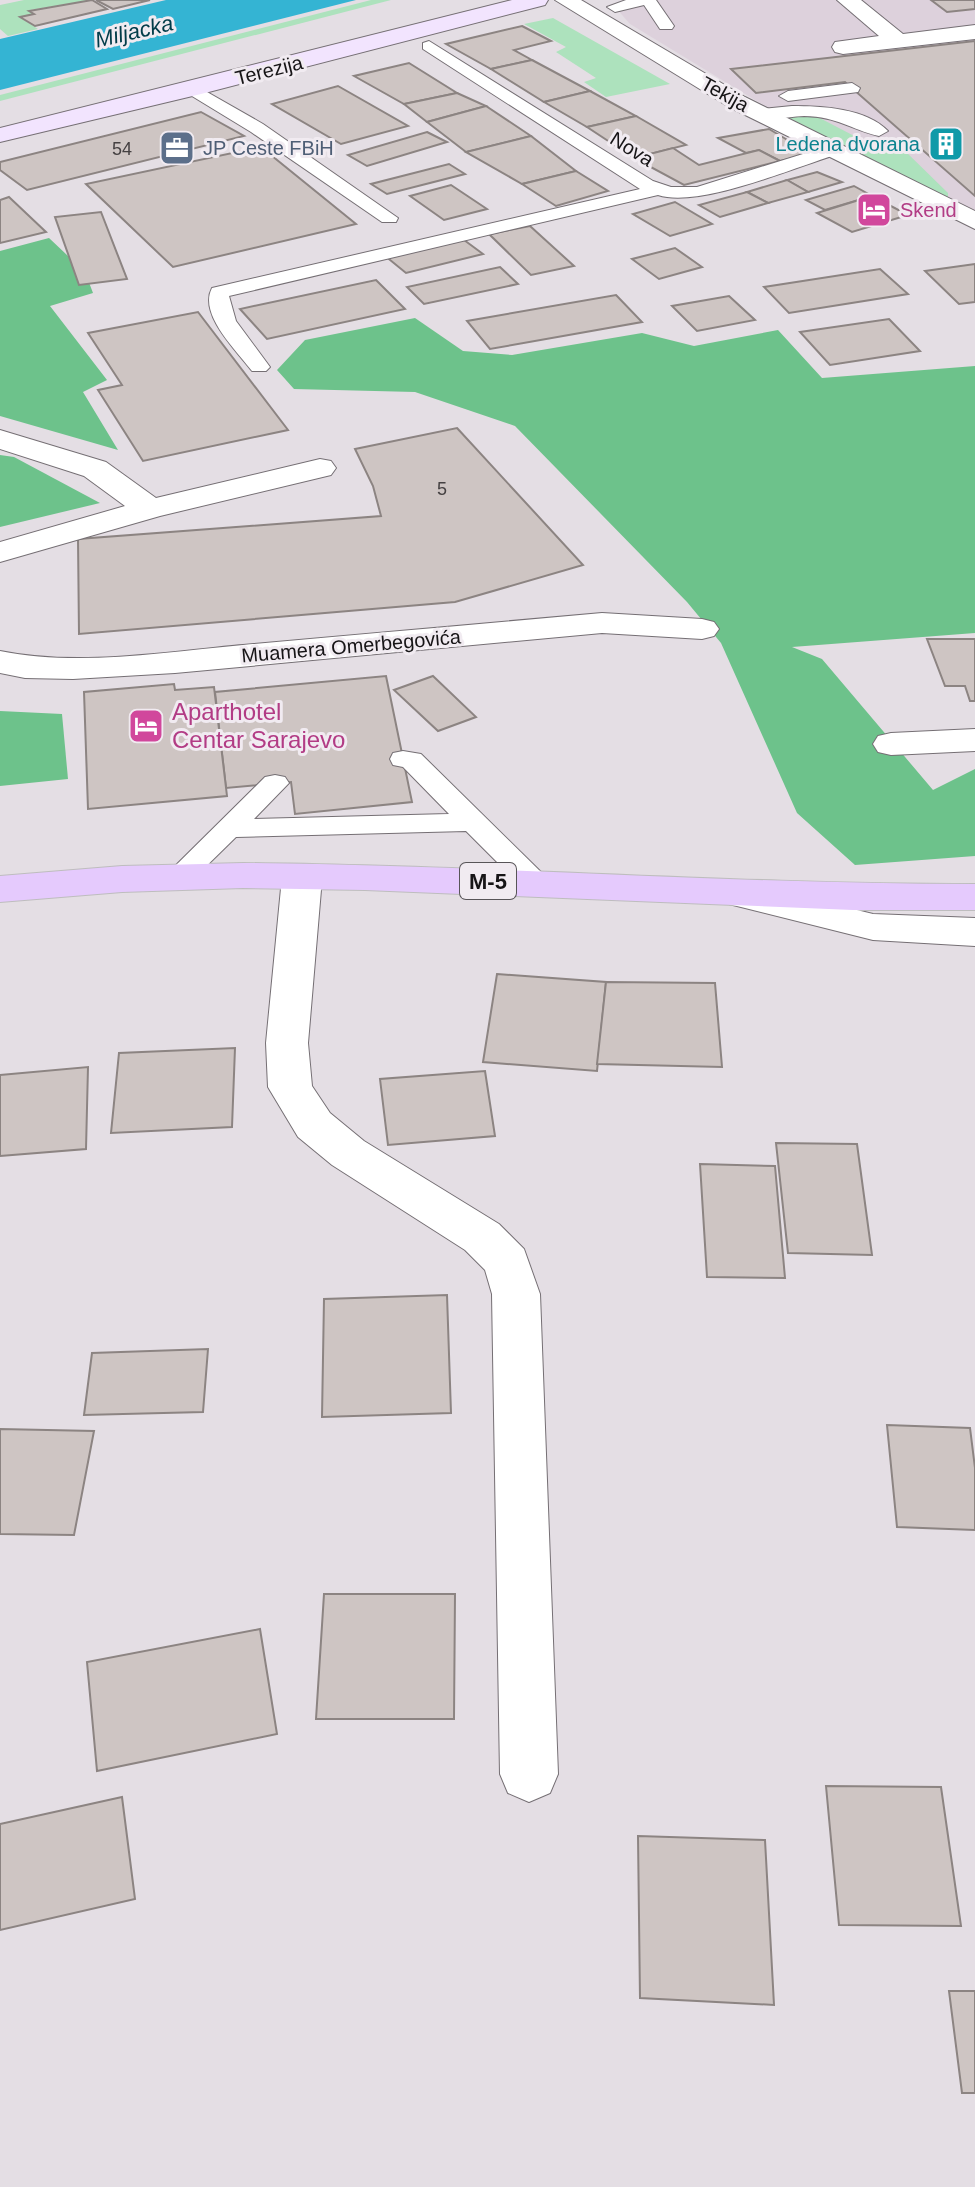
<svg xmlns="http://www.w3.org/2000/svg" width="975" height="2187" font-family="Arial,sans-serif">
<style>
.built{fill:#ddd1dc}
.green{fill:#ade2bd}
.forest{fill:#6dc28b}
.water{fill:#34b4d3}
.building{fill:#cec5c3;stroke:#8c8482;stroke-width:2}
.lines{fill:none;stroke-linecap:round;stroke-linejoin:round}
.lane-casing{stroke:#756f74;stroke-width:2}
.street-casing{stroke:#756f74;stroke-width:2}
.secondary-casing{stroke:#756f74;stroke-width:2}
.primary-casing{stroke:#bebdbe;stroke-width:2}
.lane{fill:#fff;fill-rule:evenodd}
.street{fill:#fff;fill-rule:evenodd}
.secondary{fill:#f2e4fe;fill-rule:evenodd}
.primary{fill:#e5cafd;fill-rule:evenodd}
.labels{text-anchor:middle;stroke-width:6;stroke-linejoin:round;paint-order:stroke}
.far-number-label{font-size:18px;fill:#454142}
.far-street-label{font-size:20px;fill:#171517;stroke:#f1ebf1}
.far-culture-label{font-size:20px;fill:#0d838f;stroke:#f1ebf1;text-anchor:end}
.far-service-label{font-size:20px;fill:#4e5e75;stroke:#f1ebf1;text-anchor:start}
.far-hotel-label{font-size:20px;fill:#b23c85;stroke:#f1ebf1;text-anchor:start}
.far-water-label{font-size:22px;font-style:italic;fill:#013c49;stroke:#f1ebf1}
.shield{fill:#f1ebf1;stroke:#585558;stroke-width:2}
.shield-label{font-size:22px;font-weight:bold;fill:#171517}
.hotel-label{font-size:24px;fill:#b23c85;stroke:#f1ebf1;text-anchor:start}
</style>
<rect width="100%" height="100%" fill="#e4dee4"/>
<polygon class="built" points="625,0 975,0 975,215 755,100 630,24 615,7"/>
<g class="green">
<polygon points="24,0 92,0 30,10 34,14 21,18 38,29 8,36 0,29 0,5"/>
<polygon points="371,0 391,0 0,101 0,95"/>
<polygon points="553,18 670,84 606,97 584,82 596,78 556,52 566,47 524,24"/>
<polygon points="812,114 862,140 903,149 948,193 948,201 789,118"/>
</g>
<g class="forest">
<polygon points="49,238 85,272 93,293 50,306 107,380 83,392 118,450 0,416 0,251"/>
<polygon points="415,318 463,351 512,355 642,333 694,346 778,330 822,378 975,366 975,633 792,647 822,659 933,790 975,769 975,856 855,865 797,813 721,643 687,602 515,426 415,392 294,389 277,370 305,340"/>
<polygon points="0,455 14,457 100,503 0,527"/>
<polygon points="0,711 62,714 68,779 0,786"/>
</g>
<polygon class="water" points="166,0 356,0 0,90 0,39"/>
<g class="building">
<polygon points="92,0 107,9 35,26 20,17 34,14 29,11"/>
<polygon points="96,0 150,0 113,9"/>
<polygon points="931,0 975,0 975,9 947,12"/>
<polygon points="522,26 551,41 514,50 532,60 491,69 446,44"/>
<polygon points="975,41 975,196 845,82 756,93 731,69"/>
<polygon points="532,60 590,91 544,102 491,69"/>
<polygon points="409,63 457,93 404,104 354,76"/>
<polygon points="338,86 408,126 341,144 272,104"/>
<polygon points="590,91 636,116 587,127 544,102"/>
<polygon points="457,93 486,106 427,122 404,104"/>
<polygon points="486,106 531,136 466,152 427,122"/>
<polygon points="201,112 244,136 27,190 0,170 0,162"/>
<polygon points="636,116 686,145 634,158 587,127"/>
<polygon points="769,129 811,154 780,161 759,150 746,153 718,138"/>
<polygon points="427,132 447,142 367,166 348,155"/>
<polygon points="531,136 576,171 522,184 466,152"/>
<polygon points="261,147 356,224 173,267 86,184"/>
<polygon points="673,148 699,165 759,150 780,161 684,185 634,158"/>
<polygon points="449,164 465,174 387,194 371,184"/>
<polygon points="576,171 608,191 556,206 522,184"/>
<polygon points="817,172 842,182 808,192 787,180"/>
<polygon points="787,180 808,192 768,203 747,192"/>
<polygon points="451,185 487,209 444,220 410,196"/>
<polygon points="854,186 872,196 825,210 806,200"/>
<polygon points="747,192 768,203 720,217 699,205"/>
<polygon points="872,196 908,215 852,232 817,213"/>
<polygon points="9,197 46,232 0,243 0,200"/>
<polygon points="675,202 712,224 670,236 633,214"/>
<polygon points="101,212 127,279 79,285 55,217"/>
<polygon points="530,226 574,266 531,275 489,234"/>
<polygon points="460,237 483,254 406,273 384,255"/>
<polygon points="675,248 702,267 659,279 632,259"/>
<polygon points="975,264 975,302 959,304 925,271"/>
<polygon points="500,267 518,284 424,304 407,287"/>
<polygon points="880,269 908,294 789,313 764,287"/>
<polygon points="376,280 405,309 267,339 240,309"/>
<polygon points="616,295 642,322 490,349 467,321"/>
<polygon points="729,296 755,320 697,331 672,306"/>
<polygon points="198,312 288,430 143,461 98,390 122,385 88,333"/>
<polygon points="889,319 920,351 830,365 800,332"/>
<polygon points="457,428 583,565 455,602 79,634 78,539 381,516 373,486 355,449"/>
<polygon points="927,639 975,639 975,701 970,701 965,686 945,686"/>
<polygon points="386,676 412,802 295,814 291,782 226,788 215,692"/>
<polygon points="433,676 476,717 438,731 394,690"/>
<polygon points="174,684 175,690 214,687 227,796 88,809 84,692"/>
<polygon points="497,974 606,982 597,1071 483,1062"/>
<polygon points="606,982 715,983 722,1067 597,1064"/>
<polygon points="235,1048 232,1127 111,1133 119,1053"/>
<polygon points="88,1067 86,1149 0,1156 0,1075"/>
<polygon points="485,1071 495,1136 388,1145 380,1079"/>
<polygon points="776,1143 857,1144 872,1255 788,1253"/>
<polygon points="700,1164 775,1166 785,1278 707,1277"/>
<polygon points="447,1295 451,1413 322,1417 324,1299"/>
<polygon points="208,1349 203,1412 84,1415 92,1353"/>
<polygon points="887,1425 970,1428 975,1468 975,1530 897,1527"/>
<polygon points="0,1429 94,1431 74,1535 0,1534"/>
<polygon points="324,1594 455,1594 454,1719 316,1719"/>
<polygon points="260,1629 277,1734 97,1771 87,1662"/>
<polygon points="826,1786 941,1787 961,1926 839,1925"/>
<polygon points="122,1797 135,1899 0,1930 0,1824"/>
<polygon points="638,1836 765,1840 774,2005 640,1998"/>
<polygon points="949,1991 975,1991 975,2093 962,2093"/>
</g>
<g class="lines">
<defs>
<g id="lane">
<polygon points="626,0 656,0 674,26 672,29 660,29 644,5 615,12 607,7"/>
<path d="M429,41L653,181L671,187H697L835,144L844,149L841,153C798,166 699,209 658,195L229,296L236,321L270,367L266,371H252C237,351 198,314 212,288L640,189L423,49V43Z"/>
<polygon points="852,83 860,88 858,92 788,101 779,96 788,91"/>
<polygon points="193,84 263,124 398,218 396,222 382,222 251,132 187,93 185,89 187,85"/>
<path d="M792,106C822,106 866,108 888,131L879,136C849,129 839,117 804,116C789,116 764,124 753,114L762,109Z"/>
<polygon points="403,751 421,754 544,875 548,882 544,889 534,891 524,889 466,831 236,837 188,884 178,886 168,884 164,877 265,777 275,775 285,777 289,783 254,819 449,814 403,767 393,765 390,759 393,753"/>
</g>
<g id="street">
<polygon points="555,0 581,0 745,97 975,211 975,229 729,107"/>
<polygon points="837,0 861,0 903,34 975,25 975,39 843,54 835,52 832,47 835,42 879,36"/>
<polygon points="0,430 106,462 156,498 320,459 331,461 336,468 331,475 160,516 0,562 0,542 125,506 84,476 0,449"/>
<path d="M602,613L702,619L714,622L719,629L714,636L702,639L602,633L175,673L73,679L25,678L0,673V651C78,667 164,652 243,645C363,634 482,624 602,613Z"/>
<polygon points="975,729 975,751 891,755 878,752 873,744 878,736 891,733"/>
<polygon points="302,865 316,869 322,878 308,1043 312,1086 330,1113 364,1141 499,1224 524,1249 540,1294 558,1774 550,1793 529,1802 508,1793 500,1774 492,1294 485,1270 465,1250 332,1165 298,1137 268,1087 266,1043 282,878 288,869"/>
<polygon points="743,882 873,914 975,918 975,946 873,940 729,904 723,895 729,886"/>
</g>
<polygon id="secondary" points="512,0 548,0 545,5 201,94 0,142 0,128"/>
<path id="primary" d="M243,863C487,865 731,884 975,884V910H853L365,890L243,888L122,892L0,902V876L122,866Z"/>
</defs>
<use href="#lane" class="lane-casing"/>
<use href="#street" class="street-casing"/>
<use href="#secondary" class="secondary-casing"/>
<use href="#primary" class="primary-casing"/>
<use href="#lane" class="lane"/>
<use href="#street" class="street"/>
<use href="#secondary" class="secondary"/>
<use href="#primary" class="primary"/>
</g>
<defs>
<symbol id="building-square" viewBox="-11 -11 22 22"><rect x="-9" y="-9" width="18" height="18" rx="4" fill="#0f9aa8" stroke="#f1ebf1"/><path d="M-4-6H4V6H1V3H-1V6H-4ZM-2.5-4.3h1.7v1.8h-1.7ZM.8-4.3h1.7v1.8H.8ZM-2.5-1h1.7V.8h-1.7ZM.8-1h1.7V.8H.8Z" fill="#fff"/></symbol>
<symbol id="office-square" viewBox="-11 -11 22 22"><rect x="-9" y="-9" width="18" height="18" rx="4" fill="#5c6f8a" stroke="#f1ebf1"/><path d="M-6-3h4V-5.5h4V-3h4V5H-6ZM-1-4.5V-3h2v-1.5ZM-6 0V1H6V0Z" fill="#fff"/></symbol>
<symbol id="hotel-square" viewBox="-11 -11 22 22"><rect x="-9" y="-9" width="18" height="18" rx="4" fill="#d1479c" stroke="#f1ebf1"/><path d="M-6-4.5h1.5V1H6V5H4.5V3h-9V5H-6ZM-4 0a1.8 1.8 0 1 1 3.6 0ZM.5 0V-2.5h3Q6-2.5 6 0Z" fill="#fff"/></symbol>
</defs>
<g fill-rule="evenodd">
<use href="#building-square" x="926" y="124" width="40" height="40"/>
<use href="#office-square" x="157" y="128" width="40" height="40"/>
<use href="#hotel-square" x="854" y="190" width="40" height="40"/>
<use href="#hotel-square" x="126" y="706" width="40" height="40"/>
</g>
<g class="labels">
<g class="far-number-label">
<text x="122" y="155">54</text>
<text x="442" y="495">5</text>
</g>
<g class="far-street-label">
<text transform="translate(269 70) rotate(-14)" y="7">Terezija</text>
<text transform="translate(725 94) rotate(29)" y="7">Tekija</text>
<text transform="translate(632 149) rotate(32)" y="7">Nova</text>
<text transform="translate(351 646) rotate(-5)" y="7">Muamera Omerbegovića</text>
</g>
<g class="far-culture-label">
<text x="920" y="151">Ledena dvorana</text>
</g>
<g class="far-service-label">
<text x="203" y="155">JP Ceste FBiH</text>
</g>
<g class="far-hotel-label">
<text x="900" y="217">Skend</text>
</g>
<g class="far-water-label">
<text transform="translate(134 31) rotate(-13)" y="8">Miljacka</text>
</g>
<rect class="shield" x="460" y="863" width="56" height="36" rx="6"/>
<g class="shield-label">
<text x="488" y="889">M-5</text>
</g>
<g class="hotel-label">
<text x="172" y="720">Aparthotel<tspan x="172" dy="28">Centar Sarajevo</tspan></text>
</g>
</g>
</svg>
